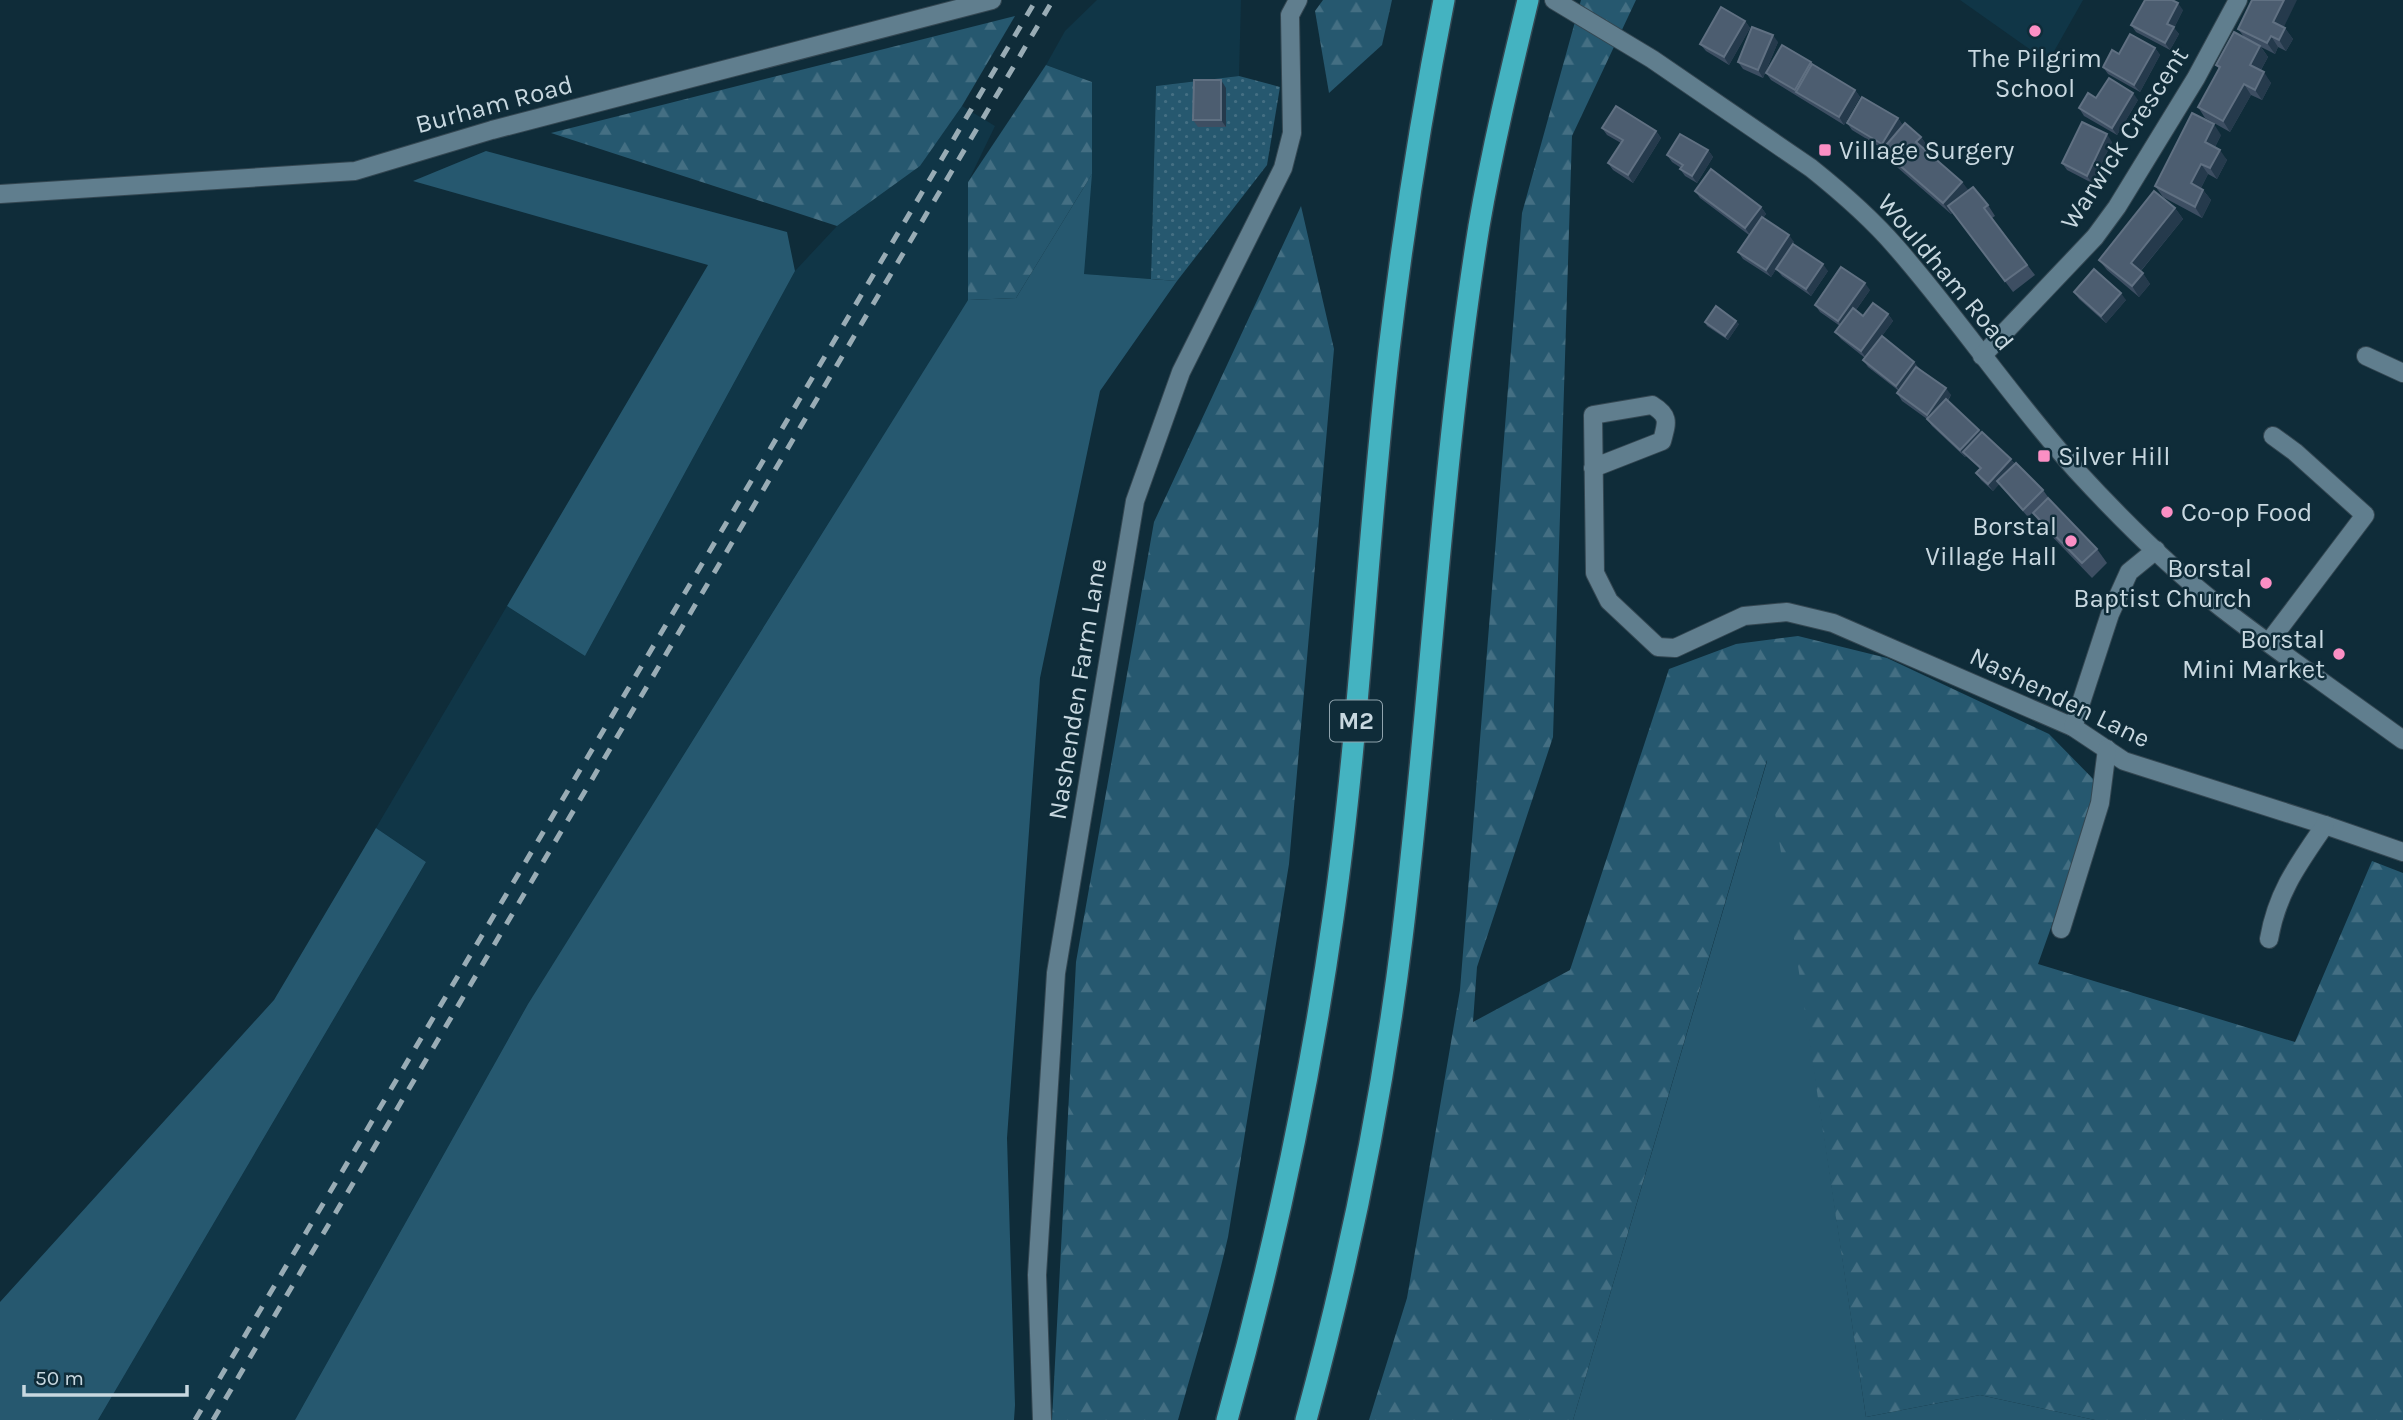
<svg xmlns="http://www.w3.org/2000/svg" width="2403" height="1420" font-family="Karla,sans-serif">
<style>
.built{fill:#103647}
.green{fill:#26586f}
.forest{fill:url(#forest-firs)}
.garden{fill:url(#garden-dots)}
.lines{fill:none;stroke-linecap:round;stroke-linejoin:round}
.minor-casing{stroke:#344752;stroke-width:20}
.highway-casing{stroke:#344752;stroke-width:24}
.minor{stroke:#607e8e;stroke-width:18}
.highway{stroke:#44b3c1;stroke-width:21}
.rail{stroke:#99acb5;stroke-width:5;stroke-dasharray:12 12;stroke-linecap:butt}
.wall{fill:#3d4e62}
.shaded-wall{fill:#253a4c}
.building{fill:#4c5d70;stroke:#607082;stroke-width:2}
.poi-dot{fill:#fb8fc4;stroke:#0f2c39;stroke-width:2.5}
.labels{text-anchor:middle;stroke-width:5;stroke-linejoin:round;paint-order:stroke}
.shield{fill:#0f2c39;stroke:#90a4ae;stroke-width:2}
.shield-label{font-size:24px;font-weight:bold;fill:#c8d8e0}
.poi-label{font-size:26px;fill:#c8d8e0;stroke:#0f2c39;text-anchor:start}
.street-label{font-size:26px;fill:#c8d8e0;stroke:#0f2c39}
</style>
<defs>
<pattern id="forest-firs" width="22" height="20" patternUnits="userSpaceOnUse" patternTransform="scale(1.75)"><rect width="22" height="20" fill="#26586f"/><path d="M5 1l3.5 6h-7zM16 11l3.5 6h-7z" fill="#446f83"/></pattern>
<pattern id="garden-dots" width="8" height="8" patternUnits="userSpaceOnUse" patternTransform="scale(1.75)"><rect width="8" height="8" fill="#26586f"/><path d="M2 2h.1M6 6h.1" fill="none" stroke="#446f83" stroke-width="1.8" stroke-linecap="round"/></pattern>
</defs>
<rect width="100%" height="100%" fill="#0f2c39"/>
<g class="built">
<polygon points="1097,0 1241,0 1239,76 1156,86 1151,279 1083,274 1092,82 1046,65 1065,31"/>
<polygon points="1960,0 2083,0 2048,62"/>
<polygon points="962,106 995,126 968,182 968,300 528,1004 295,1420 98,1420 426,862 376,828 507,606 585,656 795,271 837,226 920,166"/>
</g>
<g class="green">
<polygon points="486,151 787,232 795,271 585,656 507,606 708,265 413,181"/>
<polygon points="1092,174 1084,274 1177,281 1100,391 1040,678 1007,1138 1015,1405 1014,1420 295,1420 528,1004 968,300 1016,298"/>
<polygon points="1768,758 1866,1417 1980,1395 2095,1420 1573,1420"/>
<polygon points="376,828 426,862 98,1420 0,1420 0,1302 274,1000"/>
</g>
<g class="forest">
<polygon points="1323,0 1392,0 1382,45 1329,93 1315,11"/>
<polygon points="1581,0 1636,0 1572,136 1553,737 1477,967 1473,1022 1570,970 1669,669 1736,644 1798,636 1887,658 2049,734 2101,787 2038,964 2295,1042 2372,861 2403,873 2403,1420 2095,1420 1980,1395 1866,1417 1767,760 1573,1420 1369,1420 1407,1298 1460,990 1522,213"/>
<polygon points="1015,16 962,106 920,166 837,226 551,133"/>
<polygon points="1046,65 1092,82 1092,174 1016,298 968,300 968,182"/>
<path d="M1301,206L1334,349L1289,864L1228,1237C1214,1299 1195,1359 1178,1420H1052L1076,962L1154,522Z"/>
</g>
<polygon class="garden" points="1239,76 1280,87 1267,165 1177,281 1151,279 1156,86"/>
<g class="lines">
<defs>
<g id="minor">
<path d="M1554,0L1652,59L1811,168C1841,192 1871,218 1896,247C1959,319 2012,399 2076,470C2121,519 2170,568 2223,609C2281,654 2343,696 2403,740"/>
<polyline points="0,194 355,171 492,130 992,0"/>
<polyline points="1982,356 2095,237 2117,207 2196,78 2238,0"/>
<polyline points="2366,356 2403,373"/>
<path d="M1593,468L1662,441C1667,422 1670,416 1652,405L1593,415L1595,573L1609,601L1658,647L1675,648L1744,616L1787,612L1833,623L2073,727L2124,761L2325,825L2403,852"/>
<polyline points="2269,642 2365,515 2295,452 2273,436"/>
<polyline points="2073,727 2110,614 2129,572 2156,550"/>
<polyline points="2061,929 2100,803 2107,749"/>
<path d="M2269,939C2277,892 2299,863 2325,825"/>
<polyline points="1042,1420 1037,1275 1056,973 1135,501 1181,372 1283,168 1292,133 1290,15 1298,0"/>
</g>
<g id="highway">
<path d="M1227,1420C1273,1255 1309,1088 1333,918C1360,730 1367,539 1389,350C1403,232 1421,116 1444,0"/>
<path d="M1306,1420C1349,1262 1382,1101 1402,938C1431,701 1441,462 1479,226C1492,150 1510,75 1528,0"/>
</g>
</defs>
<use href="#minor" class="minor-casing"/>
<use href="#highway" class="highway-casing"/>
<use href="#minor" class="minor"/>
<use href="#highway" class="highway"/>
<g class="rail">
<polyline points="195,1420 1036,0"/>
<polyline points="213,1420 1053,0"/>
</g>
</g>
<g class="wall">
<polygon points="2183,10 2174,28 2179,34 2170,50 2136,32 2131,25"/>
<polygon points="1745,21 1750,28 1729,65 1706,51 1700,44"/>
<polygon points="2284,27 2293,39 2286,51 2278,47 2275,54 2261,47 2268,57 2261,70 2271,83 2262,100 2251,95 2230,132 2205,118 2198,107 2219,69 2216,65 2244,37 2238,29"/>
<polygon points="1778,42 1763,78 1743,69 1738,62"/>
<polygon points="2155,48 2160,55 2140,92 2108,74 2103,67 2119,54"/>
<polygon points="1811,62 1812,64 1855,90 1860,97 1844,125 1771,80 1766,73"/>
<polygon points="1226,88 1226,127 1198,127 1193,120"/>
<polygon points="2096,98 2138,100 2117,135 2084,116 2079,108"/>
<polygon points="1898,118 1903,126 1921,137 1928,147 1926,150 1962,182 1968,191 1988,205 1995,216 1992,218 2035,275 2013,292 1953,212 1951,214 1890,161 1882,150 1883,149 1852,130 1847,123"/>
<polygon points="1602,128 1656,131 1661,138 1633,183 1613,170 1608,163 1621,143 1607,135"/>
<polygon points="2221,135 2215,147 2227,160 2217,179 2208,174 2201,188 2203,190 2211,200 2202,218 2163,197 2155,186"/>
<polygon points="2112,142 2092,183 2067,170 2062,163"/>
<polygon points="1708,150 1713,157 1697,183 1685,176 1680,169 1681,168 1672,162 1667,155"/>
<polygon points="1695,191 1761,207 1766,214 1763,218 1794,242 1771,277 1743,259 1738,252 1749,235 1700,198"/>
<polygon points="2175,208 2183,219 2141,271 2150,284 2139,297 2107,270 2099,260"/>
<polygon points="1776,269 1828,271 1811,296 1782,276"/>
<polygon points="1870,290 1856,310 1863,316 1888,314 1893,321 1882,336 1914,362 1919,368 1951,395 1948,401 2043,490 2048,497 2028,517 1999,484 1993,491 1981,480 1976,473 1980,469 1966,456 1965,457 1932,426 1927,419 1902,401 1897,393 1899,391 1868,367 1863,360 1865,358 1841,339 1835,332 1840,326 1820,312 1815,305"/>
<polygon points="2074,292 2126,300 2106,323 2079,299"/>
<polygon points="1705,322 1739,324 1728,340 1707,326"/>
<polygon points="2033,513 2097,549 2107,563 2092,578 2043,527"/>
</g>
<g class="shaded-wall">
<polygon points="2284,0 2297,0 2281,33 2273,22"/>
<polygon points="2178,3 2183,10 2174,28 2179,34 2170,50 2165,43 2167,24"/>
<polygon points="1745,21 1750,28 1729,65 1724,57"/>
<polygon points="2285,28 2293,39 2286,51 2279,40"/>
<polygon points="1773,35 1778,42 1763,78 1758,70"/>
<polygon points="2271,36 2278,47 2275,54 2267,43"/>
<polygon points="2260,46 2268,57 2258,75 2250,65"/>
<polygon points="2155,48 2160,55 2140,92 2134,85"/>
<polygon points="1811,62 1816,69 1796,92 1795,90"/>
<polygon points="2264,72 2271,83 2262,100 2255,90"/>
<polygon points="1221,80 1226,88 1226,127 1221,120"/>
<polygon points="2244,84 2251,95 2230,132 2223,121"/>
<polygon points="1855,90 1860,97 1844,125 1839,117"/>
<polygon points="2133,93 2138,100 2117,135 2112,128"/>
<polygon points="1898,118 1903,126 1887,152 1882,144"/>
<polygon points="2214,124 2221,135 2212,153 2205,142"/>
<polygon points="1656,131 1661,138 1633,183 1628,175"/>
<polygon points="2107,134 2112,142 2092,183 2087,176"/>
<polygon points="1921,137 1928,147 1924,153 1916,142"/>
<polygon points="1708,150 1713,157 1697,183 1692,176"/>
<polygon points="2220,150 2227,160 2217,179 2210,168"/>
<polygon points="2201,164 2208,174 2198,194 2191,183"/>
<polygon points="1962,182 1970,192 1951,214 1943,203"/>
<polygon points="2203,190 2211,200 2202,218 2195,207"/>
<polygon points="1761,207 1766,214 1750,235 1745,228"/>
<polygon points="2175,208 2183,219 2138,274 2131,263"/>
<polygon points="1789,235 1794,242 1771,277 1766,270"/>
<polygon points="1823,264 1828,271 1811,296 1806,289"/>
<polygon points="2143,273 2150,284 2139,297 2132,286"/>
<polygon points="1865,283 1870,290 1843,328 1838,321"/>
<polygon points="2121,293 2126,300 2106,323 2101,316"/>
<polygon points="1888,314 1893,321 1866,358 1861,351"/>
<polygon points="1736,321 1739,324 1728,340 1725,336"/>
<polygon points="1914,362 1919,369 1901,393 1896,386"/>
<polygon points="1946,388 1951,395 1932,422 1927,415"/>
<polygon points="1979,430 1984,437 1963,452 1966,456 1965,457 1960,450"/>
<polygon points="2011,459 2016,466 1993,491 1988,484"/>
</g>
<g class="building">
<polygon points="2145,0 2172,0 2178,3 2167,24 2174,27 2165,43 2131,25"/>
<polygon points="2252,0 2284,0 2273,22 2285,28 2279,40 2271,36 2267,43 2238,29"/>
<polygon points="1721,7 1745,21 1724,57 1700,44"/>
<polygon points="1752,27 1773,35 1758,70 1738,62"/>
<polygon points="2234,32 2260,46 2250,65 2264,72 2255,90 2244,84 2223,121 2198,107 2220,67 2216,65"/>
<polygon points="2130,34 2155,48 2134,85 2103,67 2112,50 2119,54"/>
<polygon points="1782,45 1811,62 1795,90 1766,73"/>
<polygon points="1812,64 1855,90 1839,117 1796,92"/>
<polygon points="2109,78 2133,93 2112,128 2079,108 2088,93 2096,98"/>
<polygon points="1194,80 1221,80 1221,120 1193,120"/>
<polygon points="1862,97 1898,118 1882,144 1847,123"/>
<polygon points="1616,106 1656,131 1628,175 1608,163 1623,140 1602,128"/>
<polygon points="2192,113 2214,124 2205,142 2220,150 2210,168 2201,164 2191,183 2203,190 2195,207 2155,186"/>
<polygon points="2082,122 2107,134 2087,176 2062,163"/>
<polygon points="1905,123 1921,137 1916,142 1962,182 1943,203 1882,150"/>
<polygon points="1680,134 1708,150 1692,176 1680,169 1683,165 1667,155"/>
<polygon points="1711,169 1761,207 1745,228 1695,191"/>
<polygon points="1973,187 1988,205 1984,208 2027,265 2005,281 1948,206"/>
<polygon points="2154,191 2175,208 2131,263 2143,273 2132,286 2099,260"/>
<polygon points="1762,217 1789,235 1766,270 1738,252"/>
<polygon points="1793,244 1823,264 1806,289 1776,269"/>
<polygon points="1841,267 1865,283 1838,321 1815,305"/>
<polygon points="2094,269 2121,293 2101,316 2074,292"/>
<polygon points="1873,303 1888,314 1861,351 1835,332 1853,308 1863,316"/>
<polygon points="1716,306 1736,321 1725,336 1705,322"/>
<polygon points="1882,336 1914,362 1896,386 1863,360"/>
<polygon points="1916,367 1946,388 1927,415 1897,393"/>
<polygon points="1946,399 1979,430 1960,450 1927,419"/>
<polygon points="1982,432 2011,459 1988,484 1976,473 1981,468 1963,452"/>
<polygon points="2016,463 2043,490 2023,510 1997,481"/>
<polygon points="2048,498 2097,549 2082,563 2033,513"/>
</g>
<g class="poi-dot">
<circle cx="2035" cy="31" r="7"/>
<rect x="1818" y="143" width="14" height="14" rx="3.5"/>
<rect x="2037" y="449" width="14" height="14" rx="3.5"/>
<circle cx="2167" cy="512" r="7"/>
<circle cx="2071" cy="541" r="7"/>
<circle cx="2266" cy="583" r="7"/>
<circle cx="2339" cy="654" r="7"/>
</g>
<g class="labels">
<rect class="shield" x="1330" y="700.5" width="52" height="41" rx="5"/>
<g class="shield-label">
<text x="1356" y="729">M2</text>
</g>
<g class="poi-label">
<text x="2035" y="67" text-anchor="middle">The Pilgrim<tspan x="2035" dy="30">School</tspan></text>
<text x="1839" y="159">Village Surgery</text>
<text x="2058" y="465">Silver Hill</text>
<text x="2181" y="521">Co-op Food</text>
<text x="2057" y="535" text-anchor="end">Borstal<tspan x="2057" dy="30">Village Hall</tspan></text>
<text x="2252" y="577" text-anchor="end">Borstal<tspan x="2252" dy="30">Baptist Church</tspan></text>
<text x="2325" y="648" text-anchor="end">Borstal<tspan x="2325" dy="30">Mini Market</tspan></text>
</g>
<g class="street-label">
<text transform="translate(494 104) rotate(-15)" y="9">Burham Road</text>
<text transform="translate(2124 138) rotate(-57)" y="9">Warwick Crescent</text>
<text transform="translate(1946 272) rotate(50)" y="9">Wouldham Road</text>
<text transform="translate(1077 689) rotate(-81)" y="9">Nashenden Farm Lane</text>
<text transform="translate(2060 697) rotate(26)" y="9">Nashenden Lane</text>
</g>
</g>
<path d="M24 1385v10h163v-10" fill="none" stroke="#c8d8e0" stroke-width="3.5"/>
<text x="35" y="1385" font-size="21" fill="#c8d8e0" stroke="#0f2c39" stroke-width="5" paint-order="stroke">50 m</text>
</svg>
